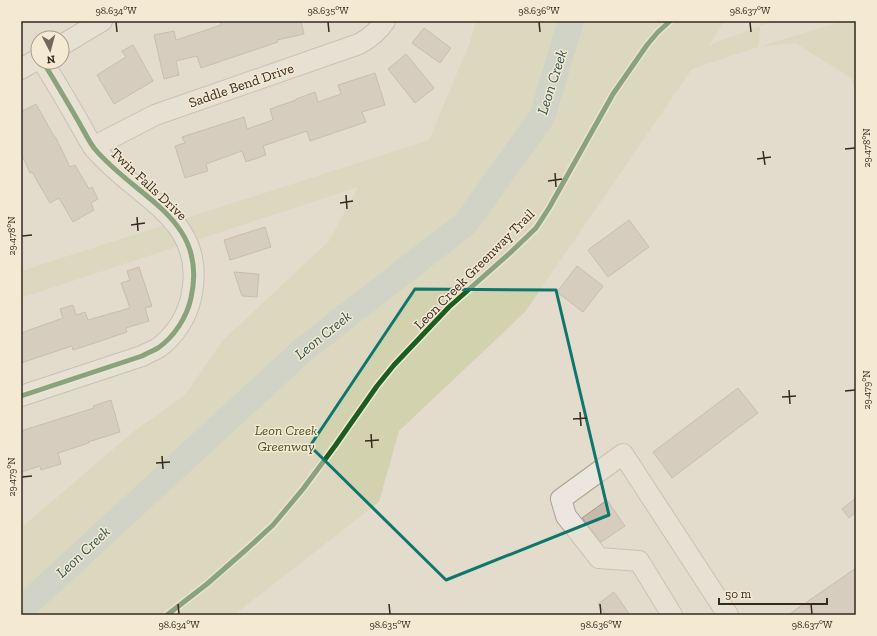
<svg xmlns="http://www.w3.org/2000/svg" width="877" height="636" font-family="'Zilla Slab',serif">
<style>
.green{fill:#d2d2af}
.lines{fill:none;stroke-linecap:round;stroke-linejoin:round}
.river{stroke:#b8c8bd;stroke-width:26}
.building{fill:#c6baad;stroke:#a3988c}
.minor-casing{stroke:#a8a196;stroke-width:22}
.minor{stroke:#ebe7de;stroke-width:20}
.cycleway-casing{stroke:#f4e9d2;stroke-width:8}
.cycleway{stroke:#1b5e20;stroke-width:5}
.marked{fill:none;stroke:#0f766e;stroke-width:3;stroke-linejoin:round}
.ticks{fill:none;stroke:#36291e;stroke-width:1.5}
.labels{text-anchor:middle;stroke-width:3;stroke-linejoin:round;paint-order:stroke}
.street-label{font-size:14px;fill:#36291e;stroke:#f4e9d2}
.park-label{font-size:14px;font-style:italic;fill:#475225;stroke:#f4e9d2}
.water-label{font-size:15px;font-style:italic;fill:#2e5552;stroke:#f4e9d2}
.neatline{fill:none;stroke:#36291e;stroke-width:1.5}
.ticks-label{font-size:10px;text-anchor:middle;fill:#36291e}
</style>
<rect width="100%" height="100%" fill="#e3dccc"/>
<polygon class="green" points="476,21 725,21 709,45 760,26 760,21 775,21 760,26 759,47 842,21 856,21 856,94 851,78 795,43 758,47 692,69 525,312 399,431 379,502 234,615 21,615 21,528 133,432 185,395 223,340 329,241 358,187 21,298 21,271 429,140 470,42"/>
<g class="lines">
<polyline class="river" points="22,615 27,604 304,349 465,224 542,117 571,21"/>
</g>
<g class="building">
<polygon points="220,21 301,21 304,34 277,40 278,42 201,68 197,56 176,61 179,75 164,79 154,35 174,31 176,40 221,25"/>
<polygon points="424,28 451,48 440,63 412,43"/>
<polygon points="133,45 153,81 114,104 97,75 126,57 122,51"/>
<polygon points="406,54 434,88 415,103 388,69"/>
<polygon points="375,73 385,105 362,112 366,122 310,141 307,131 263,146 266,155 246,162 242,151 206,164 208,171 185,178 175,146 185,143 182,137 244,117 247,129 273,120 270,109 296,100 296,99 315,92 318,102 341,94 338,85"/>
<polygon points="36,104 55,138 56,138 70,167 75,165 89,189 92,187 98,199 91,203 94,210 73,222 59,198 50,203 32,172 30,173 21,153 21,112"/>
<polygon points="629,220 649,247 608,277 588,250"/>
<polygon points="265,227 271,247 230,260 224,240"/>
<polygon points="577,266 603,286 583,312 557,292"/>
<polygon points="139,267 152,306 145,308 149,321 126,328 127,332 86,346 73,350 72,346 21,363 21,333 63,318 60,309 73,305 76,315 85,312 88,320 130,308 121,283 130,280 127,271"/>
<polygon points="234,272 259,274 257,297 242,296"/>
<polygon points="738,388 758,413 672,478 653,452"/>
<polygon points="111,400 120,432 88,442 89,443 58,453 61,464 41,470 40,466 21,472 21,431 94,408 93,406"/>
<polygon points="856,498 856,512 849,518 842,509"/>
<polygon points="607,500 625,526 601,542 582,518"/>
<polygon points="856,568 856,615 788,615"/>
<polygon points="614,592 630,615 606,615 598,604"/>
</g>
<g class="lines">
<defs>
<g id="minor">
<polyline points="62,45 102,21"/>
<polyline points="21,69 38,59"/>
<path d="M93,147L155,115L359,44C370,38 378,32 385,21"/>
<path d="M21,396L142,356C147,353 153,351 158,348C174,337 187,317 191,298C209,218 136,199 94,148C88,140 83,129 77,119C66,100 55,81 43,62"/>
<polyline points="672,615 639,561 599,558 566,516 561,499 623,454 728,615"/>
</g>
</defs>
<use href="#minor" class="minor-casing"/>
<use href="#minor" class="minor"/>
<defs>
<g id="cycleway">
<path d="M21,396L142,356C147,353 153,351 158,348C174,337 187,317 191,298C209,218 136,199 94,148C88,140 83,129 77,119C66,100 55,81 43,62"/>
<polyline points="167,615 207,584 248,548 273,525 303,489 335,446 377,386 394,365 449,307 510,253 536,228 549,208 613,94 647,45 658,32 670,21"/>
</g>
</defs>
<use href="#cycleway" class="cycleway-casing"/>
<use href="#cycleway" class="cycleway"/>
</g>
<path d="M0 0H877V636H0ZM415,289L556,290L609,515L446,580L310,446Z" fill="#e3dccc" fill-opacity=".55" fill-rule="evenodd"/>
<path class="marked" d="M415,289L556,290L609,515L446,580L310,446Z"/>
<path class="ticks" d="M116,22L117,32M328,22L329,32M539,22L540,32M750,22L751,32M845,149L855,148M763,151L765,165M757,159L771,157M555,173L556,187M548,181L562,179M346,195L347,209M340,203L353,201M137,217L138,231M131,225L145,223M22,236L32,235M789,390L790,404M845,391L855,390M782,397L796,396M580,412L581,426M573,419L587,418M371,434L372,448M365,441L379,440M162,456L163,469M156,463L170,462M22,477L32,476M178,604L179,614M389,604L390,614M600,604L601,614M811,604L812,614"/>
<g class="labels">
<g class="street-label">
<text transform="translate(241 85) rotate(-19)" y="5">Saddle Bend Drive</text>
<text transform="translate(149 184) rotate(43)" y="5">Twin Falls Drive</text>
<text transform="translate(474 269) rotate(-45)" y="5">Leon Creek Greenway Trail</text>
</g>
<g class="park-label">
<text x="286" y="435">Leon Creek<tspan x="286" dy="16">Greenway</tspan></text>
</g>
<g class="water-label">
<text transform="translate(552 82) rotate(-72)" y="5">Leon Creek</text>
<text transform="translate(323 335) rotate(-39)" y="5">Leon Creek</text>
<text transform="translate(83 552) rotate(-43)" y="5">Leon Creek</text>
</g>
</g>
<rect width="877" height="636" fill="none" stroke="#f4e9d2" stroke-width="44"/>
<g transform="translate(50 50) rotate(174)"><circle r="19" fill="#f4e9d2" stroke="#a89c8a"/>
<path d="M0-3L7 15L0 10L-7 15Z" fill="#73685b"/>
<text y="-6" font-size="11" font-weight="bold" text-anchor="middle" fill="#36291e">N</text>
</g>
<path d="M719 598v6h108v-6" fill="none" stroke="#36291e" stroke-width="2"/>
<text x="725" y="598" font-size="12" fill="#36291e" stroke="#f4e9d2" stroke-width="3" paint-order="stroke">50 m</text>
<rect x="22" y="22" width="833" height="592" class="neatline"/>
<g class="ticks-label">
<text x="116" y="14">98.634°W</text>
<text x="328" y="14">98.635°W</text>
<text x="539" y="14">98.636°W</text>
<text x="750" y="14">98.637°W</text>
<text transform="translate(866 148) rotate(-90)" y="4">29.478°N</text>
<text transform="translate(11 236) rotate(-90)" y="4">29.478°N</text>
<text transform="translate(866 390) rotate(-90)" y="4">29.479°N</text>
<text transform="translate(11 477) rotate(-90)" y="4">29.479°N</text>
<text x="179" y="628">98.634°W</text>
<text x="390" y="628">98.635°W</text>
<text x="601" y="628">98.636°W</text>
<text x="812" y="628">98.637°W</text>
</g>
</svg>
